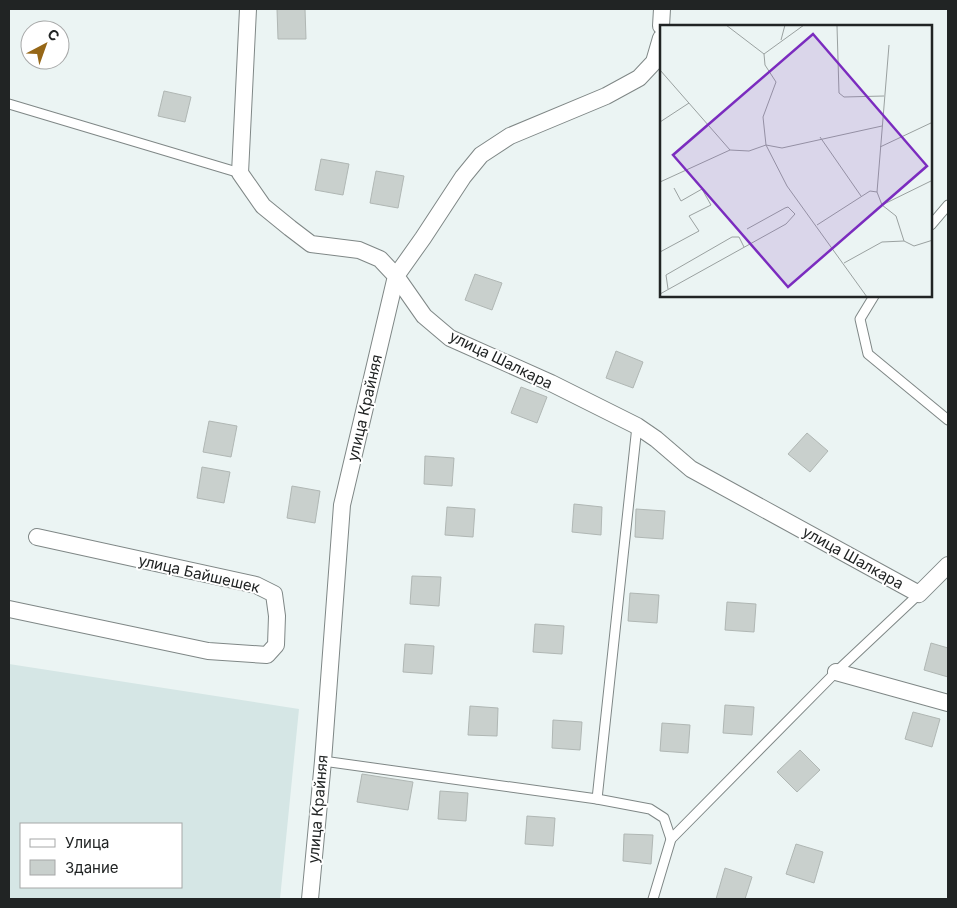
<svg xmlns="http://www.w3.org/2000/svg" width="957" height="908" font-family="Inter,sans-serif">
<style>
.built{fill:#d5e6e5;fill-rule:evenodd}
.building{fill:#c9d0cd;stroke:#b0b7b4}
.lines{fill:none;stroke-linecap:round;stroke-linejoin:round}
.service-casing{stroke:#7f8786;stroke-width:11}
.minor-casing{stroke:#7f8786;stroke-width:18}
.service{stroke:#fff;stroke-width:9}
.minor{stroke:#fff;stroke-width:16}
.labels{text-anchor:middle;stroke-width:4;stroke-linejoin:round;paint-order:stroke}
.street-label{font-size:15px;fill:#212424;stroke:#fff}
.inset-road{fill:none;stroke:#9aa1a0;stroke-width:1}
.view{fill:#7b2cbf;fill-opacity:0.15;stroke:#7b2cbf;stroke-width:2.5}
.inset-edge{fill:none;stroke:#212424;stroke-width:2.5}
</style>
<rect width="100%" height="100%" fill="#ebf4f3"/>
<path class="built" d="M9,664L299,709L280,899H9ZM21,824H181V887H21Z"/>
<g class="building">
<polygon points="277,9 305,9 306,39 278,39"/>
<polygon points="164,91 191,97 185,122 158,116"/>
<polygon points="321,159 349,164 343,195 315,190"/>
<polygon points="376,171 404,176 398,208 370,203"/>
<polygon points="475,274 502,283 492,310 465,300"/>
<polygon points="616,351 643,362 633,388 606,378"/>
<polygon points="521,387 547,397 537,423 511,413"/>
<polygon points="209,421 237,426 231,457 203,452"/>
<polygon points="807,433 828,451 810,472 788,454"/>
<polygon points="425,456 454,458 452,486 424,484"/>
<polygon points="202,467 230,472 224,503 197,498"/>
<polygon points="292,486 320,491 315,523 287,518"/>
<polygon points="574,504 602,507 601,535 572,532"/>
<polygon points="447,507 475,509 473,537 445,535"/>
<polygon points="636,509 665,511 663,539 635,537"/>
<polygon points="412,576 441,577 439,606 410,604"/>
<polygon points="630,593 659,595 657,623 628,621"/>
<polygon points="727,602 756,604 754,632 725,630"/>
<polygon points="535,624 564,626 562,654 533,652"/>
<polygon points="931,643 948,648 948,677 924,670"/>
<polygon points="405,644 434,646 432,674 403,672"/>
<polygon points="725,705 754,707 752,735 723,733"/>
<polygon points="470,706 498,708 497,736 468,735"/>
<polygon points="913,712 940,719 932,747 905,739"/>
<polygon points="553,720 582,722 580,750 552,748"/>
<polygon points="662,723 690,725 688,753 660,751"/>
<polygon points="800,750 820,770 797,792 777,772"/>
<polygon points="362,774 413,782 408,810 357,802"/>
<polygon points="440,791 468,793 466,821 438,819"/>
<polygon points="527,816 555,818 553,846 525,844"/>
<polygon points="624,834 653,835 651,864 623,861"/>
<polygon points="796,844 823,852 814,883 786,874"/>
<polygon points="725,868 752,877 745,899 716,899"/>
</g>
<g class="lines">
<defs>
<g id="service">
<polyline points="9,104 240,173"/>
<polyline points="931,225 948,205"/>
<polyline points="874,296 860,319 868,354 948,420"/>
<polyline points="323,761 597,799 650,809 664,818 671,839"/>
<polyline points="597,799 637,426"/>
<polyline points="653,899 671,839 836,672 919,594"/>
</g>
<g id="minor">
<polyline points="248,9 240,173 263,206 290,228 311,244 359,250 380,259 396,276 342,505 323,761 310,899"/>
<polyline points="661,26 662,9"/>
<polyline points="661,38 654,62 639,78 606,96 510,136 481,155 463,177 423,238 396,276 424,316 450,338 551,383 637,426 656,439 691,469 919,594 948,565"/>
<polyline points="9,609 208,651 267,655 276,645 277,616 274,594 256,585 37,537"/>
<polyline points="836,672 948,703"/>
</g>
</defs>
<use href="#service" class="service-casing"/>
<use href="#minor" class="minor-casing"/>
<use href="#service" class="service"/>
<use href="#minor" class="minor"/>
</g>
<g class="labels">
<g class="street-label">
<text transform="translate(501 360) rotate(26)" y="5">улица Шалкара</text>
<text transform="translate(365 408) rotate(-77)" y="5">улица Крайняя</text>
<text transform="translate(853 558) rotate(29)" y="5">улица Шалкара</text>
<text transform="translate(199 574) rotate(13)" y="5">улица Байшешек</text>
<text transform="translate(318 809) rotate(-85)" y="5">улица Крайняя</text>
</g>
</g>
<g transform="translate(660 25)">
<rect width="272" height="272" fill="#ebf4f3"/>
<path class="inset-road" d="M66,0L104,29L105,40L116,57L103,92L106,120L122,123L222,101M177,1L179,68L184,72L224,71M121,15L125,0M229,20L217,167L222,180L236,191L244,216M104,29L144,0M0,45L70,125L89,126L106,120L127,161L207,272M0,97L29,78M160,112L201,171M220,122L273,97M0,157L70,125M222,180L273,155M157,200L210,166L217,167M0,227L39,206L29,191L51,180L42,164L21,176L14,163M184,238L222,217L244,216L254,221L273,215M8,264L6,250L72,212H79L84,222M0,269L126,199L135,189L128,182L125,183L87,204"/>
<path class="view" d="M153,9L267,141L128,262L13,130Z"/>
<rect width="272" height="272" class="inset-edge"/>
</g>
<rect width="957" height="908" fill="none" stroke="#212424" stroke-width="20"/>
<rect x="20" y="823" width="162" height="65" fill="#ffffff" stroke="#a6a7a7"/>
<rect x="30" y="839" width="25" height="8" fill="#ffffff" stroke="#a6a7a7"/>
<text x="65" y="848" font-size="15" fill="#212424">Улица</text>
<rect x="30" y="860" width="25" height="15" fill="#c9d0cd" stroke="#a6a7a7"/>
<text x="65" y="873" font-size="15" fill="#212424">Здание</text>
<g transform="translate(45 45) rotate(41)"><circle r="24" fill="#ffffff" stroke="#a6a7a7"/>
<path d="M0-4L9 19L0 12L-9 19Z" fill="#966717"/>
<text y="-8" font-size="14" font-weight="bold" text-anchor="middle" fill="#212424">С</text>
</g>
</svg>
